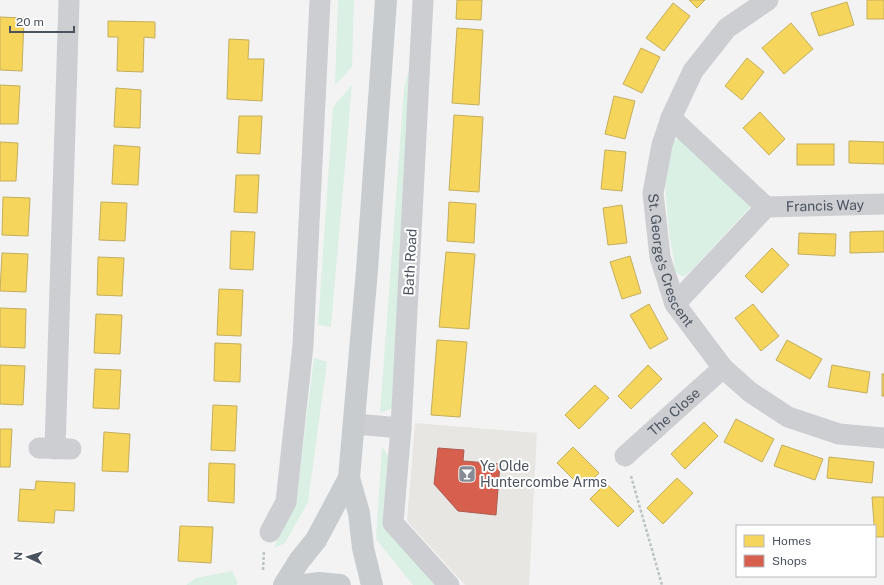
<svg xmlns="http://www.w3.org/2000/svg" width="884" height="585" font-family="'Public Sans',sans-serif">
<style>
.commercial{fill:#e7e6e2}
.green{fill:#daf0e5}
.homes{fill:#f6d55c;stroke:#c3ae5d}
.shops{fill:#d6604d;stroke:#ac5c52}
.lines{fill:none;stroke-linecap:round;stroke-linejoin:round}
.path{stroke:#bcc5c3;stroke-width:2.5;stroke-dasharray:3 2;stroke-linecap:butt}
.minor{stroke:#cdced1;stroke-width:21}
.primary{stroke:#c9cccf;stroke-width:22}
.labels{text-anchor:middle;stroke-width:4;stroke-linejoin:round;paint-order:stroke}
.street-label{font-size:14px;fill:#4b535f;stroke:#fff}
.poi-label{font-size:14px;fill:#4b535f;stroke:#fff;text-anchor:start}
</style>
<rect width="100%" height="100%" fill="#f3f3f3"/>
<polygon class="commercial" points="415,423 537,433 529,585 465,585 407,521"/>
<g class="green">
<polygon points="338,0 354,0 352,67 335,85"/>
<polygon points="414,48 393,408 380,413 404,89"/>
<polygon points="352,85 331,327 318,325 333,107"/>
<polygon points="682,135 751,206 690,272 683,277 676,272 669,234 665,184 672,143"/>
<polygon points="314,358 327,362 308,502 285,543 274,548 296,502"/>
<polygon points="382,447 389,457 384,524 438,585 413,585 376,539"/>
<polygon points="232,571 238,583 236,585 186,585 196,578"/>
</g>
<g class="homes">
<polygon points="457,0 482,0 481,20 456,19"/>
<polygon points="689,0 705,0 697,8"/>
<rect x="867" y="0" width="17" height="19"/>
<polygon points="847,2 854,25 819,36 811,13"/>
<polygon points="673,3 690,16 664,51 646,38"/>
<polygon points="0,17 24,18 22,71 0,70"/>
<polygon points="108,21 155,22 155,38 144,37 143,72 117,71 118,37 108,37"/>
<polygon points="791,23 813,49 784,74 762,48"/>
<polygon points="457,28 483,30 479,105 452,103"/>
<polygon points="229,39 249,40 248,59 264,59 262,101 227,99"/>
<polygon points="641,48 660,57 642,93 623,84"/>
<polygon points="747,58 764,72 742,100 725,86"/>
<polygon points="0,85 20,86 18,124 0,124"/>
<polygon points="116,88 141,90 140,128 114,127"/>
<polygon points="614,96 635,101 625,139 605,134"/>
<polygon points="760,112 785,139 769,155 743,128"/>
<polygon points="454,115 483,117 479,192 449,190"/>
<polygon points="239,116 262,116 260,154 237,153"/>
<polygon points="849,141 884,142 884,164 849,163"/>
<polygon points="0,142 18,143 16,181 0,181"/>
<rect x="797" y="144" width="37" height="21"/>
<polygon points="114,145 140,147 138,185 112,184"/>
<polygon points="605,150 626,152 622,191 601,189"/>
<polygon points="236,175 259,175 257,213 234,212"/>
<polygon points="3,197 30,198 28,236 2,235"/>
<polygon points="101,202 127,203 125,241 99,240"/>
<polygon points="449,202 476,204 474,243 447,241"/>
<polygon points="622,205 627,243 608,245 603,208"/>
<polygon points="231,231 255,232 253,270 230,269"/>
<polygon points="884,231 884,252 850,253 850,232"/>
<polygon points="799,233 836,234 835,256 798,254"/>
<polygon points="772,248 789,265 762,293 745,276"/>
<polygon points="446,252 475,254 469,329 439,327"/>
<polygon points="2,253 28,254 26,292 0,291"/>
<polygon points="630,256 641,293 622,299 610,262"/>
<polygon points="98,257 124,258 122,296 97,295"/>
<polygon points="219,289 243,290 241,336 217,335"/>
<polygon points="649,304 668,339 650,349 630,315"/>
<polygon points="753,304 779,336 761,351 735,318"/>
<polygon points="0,308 26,309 25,348 0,347"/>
<polygon points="96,314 122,315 120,354 94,353"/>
<polygon points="437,340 467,342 460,417 431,415"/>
<polygon points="787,340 822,359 810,379 776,360"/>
<polygon points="215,343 241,344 240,382 214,381"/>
<polygon points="0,365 25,366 23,405 0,404"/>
<polygon points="648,365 662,379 631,409 618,396"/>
<polygon points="832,365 870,372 867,393 828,387"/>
<polygon points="95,369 121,370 119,409 93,408"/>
<rect x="882" y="374" width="2" height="22"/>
<polygon points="595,385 609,398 579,429 565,415"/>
<polygon points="213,405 237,406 235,451 211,450"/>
<polygon points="736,419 774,439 762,462 724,442"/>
<polygon points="704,422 718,436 685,469 671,454"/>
<polygon points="0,429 12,429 10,467 0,467"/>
<polygon points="104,432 130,434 128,472 102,471"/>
<polygon points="782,445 823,459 815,480 774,466"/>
<polygon points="573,447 599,473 583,489 557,463"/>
<polygon points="829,457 874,462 872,483 827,478"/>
<polygon points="209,463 235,464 234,503 208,501"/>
<polygon points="677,478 693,493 663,524 647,508"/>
<polygon points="36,481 75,483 74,511 55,510 54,523 18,521 20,489 35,490"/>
<polygon points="606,483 634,511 618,527 590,499"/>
<polygon points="872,497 884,497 884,537 875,537"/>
<polygon points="180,526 213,527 211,563 178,561"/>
</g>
<polygon class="shops" points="438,448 464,450 463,461 500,464 496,515 458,511 434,484"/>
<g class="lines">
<g class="path">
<polyline points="631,476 662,585"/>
<polyline points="263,570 264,551"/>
</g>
<g class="minor">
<polyline points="423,0 401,428 393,523 449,585"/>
<path id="s1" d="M768,0L727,28L693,71L671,118L662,145L653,193L660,257L675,304L723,368L750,392L788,417L839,434L884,438"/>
<polyline points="671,118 766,207"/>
<path id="s2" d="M766,207L884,204"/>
<polyline points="675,304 766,207"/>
<polyline points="355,424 401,428"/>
<polyline points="39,448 71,449"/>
<polyline points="55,449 69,0"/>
<path id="s3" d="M625,456L723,368"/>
<polyline points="270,532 286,502 303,345 320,0"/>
</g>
<g class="primary">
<polyline points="349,478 359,513 363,548 372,585"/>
<polyline points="284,585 299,561 316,540 349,478 367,270 386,0"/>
<polyline points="304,585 319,583 340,585"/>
</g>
</g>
<defs>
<symbol id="bar-square" viewBox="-11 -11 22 22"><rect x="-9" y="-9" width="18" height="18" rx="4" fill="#868b93" stroke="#fff"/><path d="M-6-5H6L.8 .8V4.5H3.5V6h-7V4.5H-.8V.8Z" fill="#fff"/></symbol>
</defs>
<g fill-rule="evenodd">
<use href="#bar-square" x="457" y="464" width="20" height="20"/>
</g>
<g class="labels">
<g class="street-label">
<text dy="5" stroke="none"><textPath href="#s2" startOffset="59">Francis Way</textPath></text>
<text dy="5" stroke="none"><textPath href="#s1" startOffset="304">St. George's Crescent</textPath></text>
<text transform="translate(410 262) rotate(-87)" y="5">Bath Road</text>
<text dy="5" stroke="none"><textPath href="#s3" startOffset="66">The Close</textPath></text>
</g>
<g class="poi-label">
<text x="480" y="471">Ye Olde<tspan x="480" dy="16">Huntercombe Arms</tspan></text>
</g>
</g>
<rect x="736" y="525" width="140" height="52" fill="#ffffff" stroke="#b7babf"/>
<rect x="744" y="535" width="20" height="12" fill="#f6d55c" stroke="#b7babf"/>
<text x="772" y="545" font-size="12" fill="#4b535f">Homes</text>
<rect x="744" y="555" width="20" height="12" fill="#d6604d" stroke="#b7babf"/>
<text x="772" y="565" font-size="12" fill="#4b535f">Shops</text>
<g transform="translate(28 557) rotate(274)" stroke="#ffffff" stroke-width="3" paint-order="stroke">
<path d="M0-3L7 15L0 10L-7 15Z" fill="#4b535f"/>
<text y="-6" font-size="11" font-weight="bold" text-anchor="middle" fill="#4b535f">N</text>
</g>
<path d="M10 26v6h64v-6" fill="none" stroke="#4b535f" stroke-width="2"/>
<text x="16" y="26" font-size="12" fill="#4b535f" stroke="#ffffff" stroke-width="3" paint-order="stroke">20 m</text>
</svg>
